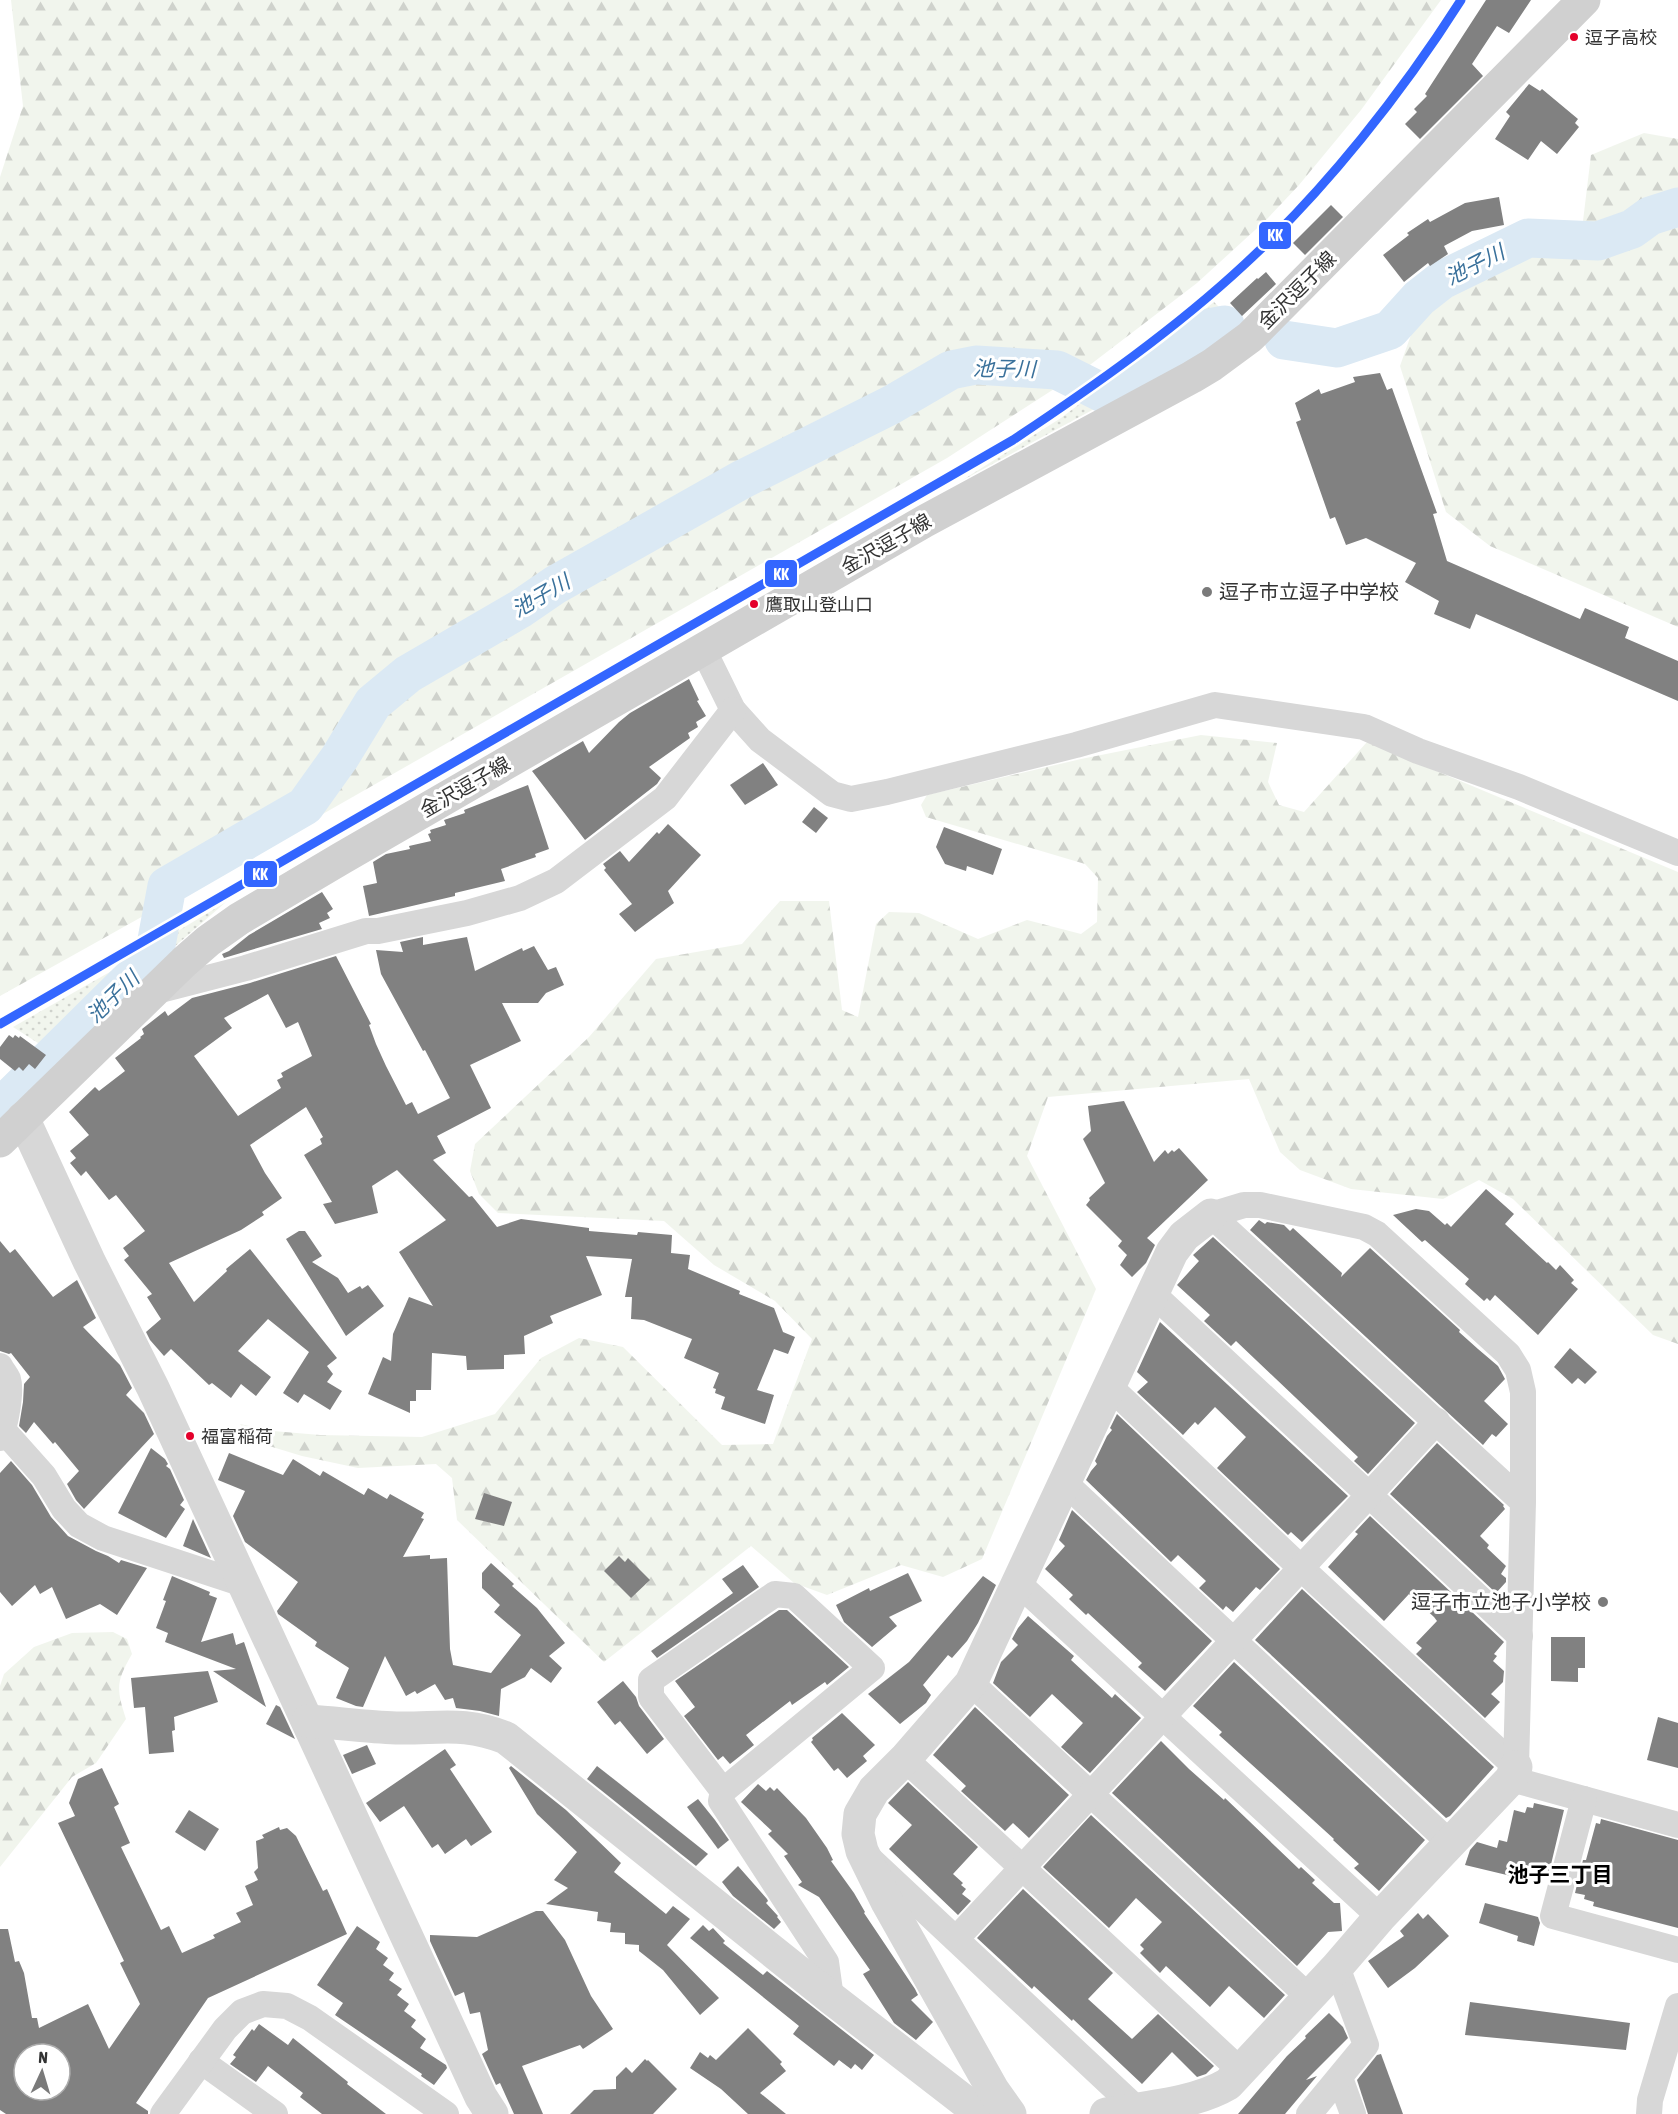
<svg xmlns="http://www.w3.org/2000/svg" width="1678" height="2114" font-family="'Asap Condensed','Noto Sans JP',sans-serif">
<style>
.grass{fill:url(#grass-dots)}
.forest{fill:url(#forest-firs)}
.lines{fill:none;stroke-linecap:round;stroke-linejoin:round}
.river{stroke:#dbe9f4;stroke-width:39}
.building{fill:#818181;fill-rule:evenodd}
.minor{stroke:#d7d7d7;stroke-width:26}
.tertiary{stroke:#d7d7d7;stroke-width:33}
.secondary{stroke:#d0d0d0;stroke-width:33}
.rail-1-casing{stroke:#fff;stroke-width:14}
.rail-1{stroke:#36f;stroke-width:9}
.bus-dot{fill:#e4002b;stroke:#fff;stroke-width:2}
.poi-dot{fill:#7a7a7a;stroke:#fff;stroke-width:2}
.labels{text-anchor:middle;stroke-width:6;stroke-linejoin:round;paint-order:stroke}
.bus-label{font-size:18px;fill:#333;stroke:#fff;text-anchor:start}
.street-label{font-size:20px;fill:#333;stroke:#fff}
.poi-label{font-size:20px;fill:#333;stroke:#fff;text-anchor:start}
.water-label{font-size:21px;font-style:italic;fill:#3a719b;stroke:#fff}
.neighbourhood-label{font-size:21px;font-weight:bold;fill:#000;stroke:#fff}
.line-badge{stroke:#fff;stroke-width:2}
.badge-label{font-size:16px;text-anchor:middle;font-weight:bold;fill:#fff}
</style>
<defs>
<pattern id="grass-dots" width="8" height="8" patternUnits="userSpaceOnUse" patternTransform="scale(1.5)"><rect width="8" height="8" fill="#f1f5ed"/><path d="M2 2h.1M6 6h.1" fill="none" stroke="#cfd2cc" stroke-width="1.8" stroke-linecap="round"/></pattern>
<pattern id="forest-firs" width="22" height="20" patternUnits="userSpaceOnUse" patternTransform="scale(1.5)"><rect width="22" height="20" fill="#f1f5ed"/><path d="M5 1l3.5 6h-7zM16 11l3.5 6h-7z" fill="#cfd2cc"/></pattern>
</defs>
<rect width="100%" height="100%" fill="#fff"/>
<g class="grass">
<polygon points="1214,302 1235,323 1208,343 1120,394 1108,386"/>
<polygon points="1086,399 1096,408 961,481 1061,418"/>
<polygon points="226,902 166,954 168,937"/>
<polygon points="145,952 144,961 52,1052 13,1027"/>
</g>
<g class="forest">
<polygon points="11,0 1441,0 1361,110 1299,185 1266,220 1197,283 1082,371 947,458 172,900 0,996 0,177 23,106"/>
<polygon points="1644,133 1678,139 1678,627 1490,546 1446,512 1400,366 1418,315 1583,221 1591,155"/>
<polygon points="1201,735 1277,743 1268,782 1279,805 1304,812 1367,742 1678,872 1678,1344 1653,1335 1513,1199 1479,1180 1443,1199 1351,1189 1300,1170 1280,1152 1249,1079 1048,1097 1027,1156 1096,1289 982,1559 943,1577 901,1565 827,1595 794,1583 751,1546 604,1662 457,1520 452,1478 436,1464 358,1468 302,1456 256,1442 240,1424 273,1431 320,1435 422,1437 495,1414 541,1358 579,1338 623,1347 722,1445 773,1444 812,1339 775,1301 714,1265 664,1221 498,1213 479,1194 470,1171 475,1144 589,1037 656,959 742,944 780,901 829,901 842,1010 858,1017 876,924 889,912 919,913 978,939 1027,920 1081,934 1097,922 1098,878 1085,864 926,817 921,805 927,795 1081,759"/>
<path d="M113,1632L127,1639L132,1654C116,1682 116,1688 126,1719L96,1763L72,1777L0,1867V1686L4,1674L34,1647L72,1633Z"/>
</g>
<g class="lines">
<g class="river">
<polyline points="1284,340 1337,348 1390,330 1419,298 1442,280 1528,238 1598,241 1632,229 1650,216 1678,207"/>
<polyline points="0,1108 154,956 167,886 305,806 340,757 373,703 408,674 520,609 555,585 741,480 891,405 951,370 976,365 1057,370 1109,396 1209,328 1225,325"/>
</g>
</g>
<g class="building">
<polygon points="1486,0 1531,0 1509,33 1497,26 1472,64 1483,76 1420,139 1405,124 1417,112 1414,109 1427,96 1425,94"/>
<polygon points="1529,84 1540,91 1542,89 1578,119 1575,123 1579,127 1557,154 1541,141 1528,160 1495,139 1510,116 1506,112"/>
<polygon points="1499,197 1504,225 1472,231 1444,246 1448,254 1430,266 1428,263 1404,282 1383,255 1409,235 1407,233 1428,219 1430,222 1465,203"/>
<polygon points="1331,205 1343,217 1305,255 1293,243"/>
<polygon points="1266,272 1276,284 1242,316 1230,303 1257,278 1258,279"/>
<polygon points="1380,373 1387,390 1392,388 1437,513 1433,514 1447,561 1580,619 1585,608 1629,627 1625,638 1678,661 1678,701 1476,614 1470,629 1434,614 1439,601 1405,582 1416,563 1366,538 1346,545 1335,517 1330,519 1296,422 1301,420 1295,403 1319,389 1321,394 1355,382 1353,377"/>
<polygon points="689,679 699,700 697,701 706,716 696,722 698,727 688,733 690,738 649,767 661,778 657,784 585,840 532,771 583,741 589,753 619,722 630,713"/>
<polygon points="763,763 778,785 745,805 730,785"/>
<polygon points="528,785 549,849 535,854 536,857 501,869 505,881 455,893 455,896 369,916 363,886 377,883 373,862 386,854 410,849 409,846 431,841 428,834 431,833 430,830 446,825 444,820 465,813 464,810"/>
<polygon points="814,807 828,818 816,833 802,822"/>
<polygon points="668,824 701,855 668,891 674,903 635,932 619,914 632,904 604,870 606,868 603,864 620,851 629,862 657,832 659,834"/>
<polygon points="944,827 1002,849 993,875 967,866 966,871 945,864 936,847"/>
<polygon points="322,892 333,909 327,913 330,918 319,923 322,929 224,958 222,954 229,951 249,935"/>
<path d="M423,937V945L467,937L475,971L522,948L523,951L534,946L548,970L556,967L564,985L546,993L538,1003H502L521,1041L470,1065L491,1108L437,1136L446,1153L433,1160L469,1197L472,1196L497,1227L521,1219L589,1228V1231L637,1235L638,1232L672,1235L671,1253L690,1255L688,1269L740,1291L739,1294L774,1308L783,1332L795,1337L788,1354L774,1349L757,1390L774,1395L765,1424L721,1409L725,1397L715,1393L716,1389L713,1388L719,1373L684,1358L692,1339L644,1320L631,1319L632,1297H625L632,1259L586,1256L602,1295L550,1316L553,1323L524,1336L525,1354L504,1355V1369L467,1370L466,1356L432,1353L431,1390H416V1401H410V1413L368,1394L383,1357L391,1361L393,1334L409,1297L433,1306L399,1252L446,1220L397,1170L372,1186L378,1213L335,1224L323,1204L332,1202L304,1155L322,1144L320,1139L323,1137L306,1107L250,1145L265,1173L282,1198L262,1212L264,1215L241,1230L169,1263L194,1302L227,1271L226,1269L250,1249L337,1358L327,1366L333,1374L327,1382L342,1391L330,1410L304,1394L298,1403L283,1393L309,1352L268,1319L238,1351L271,1377L256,1396L241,1384L231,1398L212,1383L209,1385L171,1349L164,1356L150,1340L146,1332L161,1319L147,1297L152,1294L124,1260L129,1256L123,1248L145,1231L116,1195L109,1200L86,1171L81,1176L70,1163L76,1158L70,1151L89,1135L69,1112L95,1087L99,1091L125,1071L115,1058L141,1038L140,1037L144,1034L142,1029L165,1011L168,1016L192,998L250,983L336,956L371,1024L369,1025L376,1044L386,1066L406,1105L412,1102L418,1114L450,1098L425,1050L423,1051L381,974L376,950L403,952L400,942ZM268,994L286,1028L298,1022L312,1056L281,1073L283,1077L277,1080L281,1088L238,1116L194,1056L232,1028L224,1018Z"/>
<polygon points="9,1035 13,1038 15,1035 19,1038 20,1036 46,1055 35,1069 29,1064 23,1071 19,1067 15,1071 0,1059 0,1047"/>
<polygon points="1124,1101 1154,1162 1165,1150 1168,1154 1172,1150 1174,1152 1179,1148 1208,1180 1147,1238 1155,1245 1146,1263 1132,1277 1120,1265 1127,1255 1118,1246 1122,1241 1086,1205 1090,1200 1089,1198 1105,1183 1083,1139 1091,1131 1088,1106"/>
<polygon points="1486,1189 1514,1214 1505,1224 1547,1263 1548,1262 1556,1270 1560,1265 1574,1280 1571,1283 1578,1289 1538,1335 1495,1295 1490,1301 1487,1298 1484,1301 1465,1284 1469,1279 1425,1240 1422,1242 1393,1215 1416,1209 1429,1211 1445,1225 1447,1223 1451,1227"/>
<polygon points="1259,1220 1265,1224 1267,1222 1284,1225 1290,1231 1293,1228 1342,1273 1341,1277 1370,1248 1460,1330 1459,1332 1478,1349 1498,1366 1505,1379 1484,1401 1508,1424 1496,1437 1492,1434 1483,1445 1250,1230"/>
<polygon points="299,1231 305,1231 322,1256 312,1262 338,1278 348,1293 360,1286 362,1289 368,1285 384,1306 346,1336 286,1239"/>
<polygon points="1213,1237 1415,1423 1368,1474 1354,1461 1358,1457 1236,1341 1231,1346 1204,1321 1210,1315 1177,1285 1199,1261 1193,1255"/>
<polygon points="0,1241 10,1253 15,1249 53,1297 77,1280 96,1318 83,1327 120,1365 132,1388 126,1395 144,1413 154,1434 84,1509 76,1500 67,1484 79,1471 55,1442 53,1444 34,1422 26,1433 19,1426 23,1402 24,1384 30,1377 11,1353 9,1354 0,1351"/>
<polygon points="1160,1322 1348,1496 1302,1542 1291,1532 1288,1535 1217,1468 1246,1437 1215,1407 1198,1425 1195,1422 1183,1435 1137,1392 1148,1382 1137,1372"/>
<polygon points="1570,1348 1597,1372 1585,1384 1578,1378 1572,1384 1554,1367"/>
<polygon points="1117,1414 1280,1569 1260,1590 1256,1587 1233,1612 1226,1606 1223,1610 1199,1588 1206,1581 1178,1555 1171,1562 1086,1480 1091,1471 1097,1464 1095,1461 1107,1436 1112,1430 1110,1428"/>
<polygon points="1437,1443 1504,1505 1503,1506 1505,1509 1480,1536 1489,1545 1487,1548 1506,1566 1501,1574 1506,1578 1506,1582 1496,1593 1390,1494"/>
<polygon points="151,1448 165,1459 168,1464 166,1466 170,1469 184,1500 180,1505 185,1509 166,1538 118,1513"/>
<polygon points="229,1453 283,1475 293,1459 320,1476 323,1471 364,1495 368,1488 387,1499 390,1494 424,1513 421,1518 424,1519 403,1557 430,1555 430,1559 447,1558 450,1649 453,1665 491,1673 521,1635 494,1612 500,1605 482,1588 482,1573 491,1563 514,1584 512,1586 537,1608 565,1643 549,1656 562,1668 551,1683 531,1668 525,1677 501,1689 499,1716 480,1711 456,1708 453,1698 445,1700 435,1684 417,1694 415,1691 406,1696 385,1656 363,1707 356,1706 336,1698 349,1668 315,1646 317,1642 278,1614 277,1611 298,1582 245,1542 233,1516 245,1491 218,1480"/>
<polygon points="11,1461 32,1485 51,1517 68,1536 96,1551 108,1556 119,1563 121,1560 147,1568 117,1615 100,1604 66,1619 52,1587 40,1594 35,1585 12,1606 0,1592 0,1473"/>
<polygon points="484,1493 512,1502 504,1526 475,1519"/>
<polygon points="1072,1510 1212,1641 1165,1691 1138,1667 1142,1663 1088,1613 1086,1615 1069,1599 1073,1595 1045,1569 1065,1546 1059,1540"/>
<polygon points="1370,1516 1504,1642 1494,1654 1497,1656 1493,1661 1504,1671 1503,1682 1491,1694 1500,1702 1485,1718 1416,1654 1422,1648 1416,1643 1437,1621 1434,1617 1409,1594 1384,1621 1328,1567 1358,1534 1355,1532"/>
<polygon points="193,1519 211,1558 183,1546"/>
<polygon points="619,1556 625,1562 628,1558 650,1580 631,1598 604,1571"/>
<polygon points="743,1565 759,1587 657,1658 651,1651 733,1593 722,1579"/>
<polygon points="908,1573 922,1601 889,1617 897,1626 872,1647 844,1622 836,1605 869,1588 870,1591"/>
<polygon points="172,1576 210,1592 209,1595 217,1598 201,1642 233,1633 236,1645 244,1642 266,1707 213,1671 236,1669 165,1642 168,1633 156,1628 166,1601 163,1600"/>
<polygon points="983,1576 996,1585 978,1623 967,1641 952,1658 948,1655 923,1685 931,1695 926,1703 900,1724 868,1694 909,1662"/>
<polygon points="1302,1589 1494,1767 1450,1816 1446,1818 1255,1640"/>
<polygon points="779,1610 787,1610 849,1667 827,1685 825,1682 792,1705 790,1701 746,1735 754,1745 730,1764 723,1756 718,1760 684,1716 695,1707 675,1681"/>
<polygon points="1028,1616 1074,1656 1071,1660 1112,1698 1115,1694 1141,1718 1090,1773 1061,1747 1083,1723 1052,1694 1030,1717 993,1683 1001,1662 1018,1645 1012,1639 1018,1628"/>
<polygon points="1551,1637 1585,1637 1585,1668 1578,1668 1578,1682 1551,1681"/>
<polygon points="1234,1662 1425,1840 1379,1891 1354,1868 1359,1864 1333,1840 1334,1839 1219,1735 1222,1732 1193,1706"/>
<polygon points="208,1671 218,1702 174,1717 175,1730 172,1731 174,1752 149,1754 145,1707 134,1708 131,1678"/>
<polygon points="623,1681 636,1697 639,1706 664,1739 647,1754 620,1721 615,1725 597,1702"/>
<polygon points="276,1705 280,1707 295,1739 266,1724"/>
<polygon points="975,1707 1069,1795 1029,1838 1013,1823 1005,1831 961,1791 966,1786 933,1755"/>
<polygon points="842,1713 875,1745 863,1756 867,1761 847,1778 838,1768 834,1771 811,1742 813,1740 812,1738"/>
<polygon points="1658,1717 1678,1723 1678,1768 1647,1760"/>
<polygon points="1161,1741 1189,1769 1224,1800 1225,1798 1299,1869 1301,1867 1315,1880 1312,1883 1334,1903 1340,1903 1342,1931 1328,1932 1297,1966 1112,1793"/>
<polygon points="367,1745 376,1764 352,1774 343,1755"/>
<polygon points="445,1749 456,1765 450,1769 492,1832 471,1846 466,1839 445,1854 438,1844 432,1848 404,1806 380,1822 366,1803"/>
<polygon points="511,1766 566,1810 621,1863 614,1872 666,1914 673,1906 690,1919 667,1945 719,1998 700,2015 663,1970 639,1951 639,1945 625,1944 625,1933 610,1932 611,1923 597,1921 598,1912 546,1904 568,1888 554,1880 577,1852 537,1814 509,1768"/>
<polygon points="597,1766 620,1784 708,1854 696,1866 587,1779"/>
<path d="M102,1768L119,1804L114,1807L130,1843L121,1847L161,1930L169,1926L182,1953L215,1938L213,1935L241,1922L236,1913L253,1905L245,1886L258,1880L254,1872L258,1868L256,1841L264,1838L262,1835L279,1827L280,1830L287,1828L296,1836L323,1891L327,1889L347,1934L208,1998L136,2103L148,2111V2114H6L0,2110V1929H8L15,1962L19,1961L24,1973L32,2018H37L39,2028L88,2004L109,2049L140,2004L120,1963L124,1961L58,1823L75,1816L69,1803L78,1779ZM24,2054H60V2090H24Z"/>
<polygon points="908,1782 978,1847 953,1874 963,1883 961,1885 966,1889 962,1894 971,1901 958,1915 889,1849 912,1825 888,1803"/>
<polygon points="758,1784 766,1791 770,1787 774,1791 777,1788 806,1818 827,1848 833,1860 831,1861 854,1893 865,1912 864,1913 915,1989 918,1995 911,2000 933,2022 916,2040 894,2023 863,1974 870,1970 819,1897 798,1885 802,1882 784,1856 788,1854 768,1834 772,1831 741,1802"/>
<polygon points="698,1799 715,1820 729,1840 718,1849 687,1807"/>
<polygon points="1534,1803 1564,1810 1548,1877 1513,1868 1511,1876 1465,1865 1470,1850 1477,1842 1497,1848 1499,1840 1507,1842 1514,1810 1525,1813 1527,1807 1533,1808"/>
<polygon points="189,1810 219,1829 205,1851 175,1832"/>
<polygon points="1091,1815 1285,1995 1264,2018 1229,1986 1210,2007 1166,1966 1160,1973 1140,1953 1144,1949 1140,1945 1162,1922 1136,1898 1109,1928 1043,1867"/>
<polygon points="1601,1819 1678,1840 1678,1928 1593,1906 1594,1902 1584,1899 1585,1895 1575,1893 1583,1860 1586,1860 1596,1823 1600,1824"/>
<polygon points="738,1866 767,1899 768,1901 766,1903 778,1916 777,1917 781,1922 774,1929 733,1896 722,1882"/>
<polygon points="1023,1889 1113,1973 1088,1999 1132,2039 1158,2014 1214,2066 1206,2074 1197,2077 1172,2052 1142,2084 1073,2019 1072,2021 1034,1986 1032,1989 977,1938"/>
<polygon points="1485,1903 1538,1917 1540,1923 1534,1946 1517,1941 1518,1936 1479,1923"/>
<polygon points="536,1911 543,1911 565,1940 591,1996 613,2029 583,2049 580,2045 522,2066 543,2114 514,2114 500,2083 496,2085 482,2054 488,2050 480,2012 470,2014 464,1992 455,1996 430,1941 430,1935 477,1937"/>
<polygon points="1418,1913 1423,1919 1428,1914 1449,1936 1415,1968 1388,1988 1368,1961 1404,1936 1400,1931"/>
<polygon points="703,1925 709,1931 713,1928 725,1941 723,1943 763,1975 767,1971 874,2055 862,2070 855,2064 851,2069 839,2060 834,2066 793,2034 799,2026 690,1938"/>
<polygon points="357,1926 380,1942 376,1949 388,1958 383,1965 394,1973 389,1980 402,1989 397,1995 409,2004 404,2011 416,2020 411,2027 426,2039 420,2048 446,2065 447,2068 434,2085 421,2076 422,2074 335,2015 343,2003 317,1985"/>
<polygon points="1470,2002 1630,2023 1626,2050 1465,2035"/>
<polygon points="1329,2013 1343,2027 1348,2038 1306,2080 1317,2076 1285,2114 1238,2114 1287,2056 1306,2038 1305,2036"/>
<polygon points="259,2024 288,2045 293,2038 348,2082 347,2084 386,2114 322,2114 300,2097 303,2093 268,2066 256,2082 230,2064 236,2057 233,2055 252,2029 254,2031"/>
<polygon points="748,2028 782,2062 780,2064 786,2071 760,2093 786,2114 748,2114 721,2089 690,2068 700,2052 708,2058 710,2055 716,2060"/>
<polygon points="1381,2054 1403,2114 1368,2114 1367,2111 1357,2080 1377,2055"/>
<polygon points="645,2059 647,2061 648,2060 677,2089 653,2114 570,2114 594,2090 616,2089 616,2077 626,2067 632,2073"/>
</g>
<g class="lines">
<g class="minor">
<polyline points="703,649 733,710 760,740 832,794 851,799 887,792 1076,745 1215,705 1364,727 1418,751 1519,787 1678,853"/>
<polyline points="153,992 246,968 366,931 378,931 467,913 520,898 556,881 665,798 733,710"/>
<path d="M0,1366C2,1370 6,1375 8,1379C12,1392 5,1426 0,1438"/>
<polyline points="1110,1387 1301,1568 1516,1767"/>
<polyline points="1437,1421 1369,1495 1520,1636"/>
<polyline points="3,1430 44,1476 64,1509 79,1525 103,1538 243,1584"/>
<polyline points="1065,1483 1450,1843"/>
<polyline points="1018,1583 1380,1917"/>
<polyline points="971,1683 1309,1997"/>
<polyline points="905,1759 1241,2071"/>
<polyline points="1516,1767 1523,1502 1523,1392 1518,1370 1508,1354 1377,1234 1364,1227 1260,1205 1244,1205 1211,1215 1523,1502"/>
<polyline points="1511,1779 1678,1825"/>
<polyline points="723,1791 872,1668 794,1596 775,1594 651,1680 651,1697 723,1791 721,1801 826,1962 831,1998"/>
<polyline points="1584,1799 1553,1916 1678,1950"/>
<polyline points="871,1860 1137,2109"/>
<polyline points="956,1939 1369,1495 1153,1294"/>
<polyline points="201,2061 275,2114"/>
<polyline points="1340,2078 1353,2114"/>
<polyline points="163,2114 225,2029 242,2012 263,2004 287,2006 310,2018 446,2114"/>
<polyline points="1309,2114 1366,2045 1337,1967"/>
<polyline points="1649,2114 1650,2100 1678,2006"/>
</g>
<g class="tertiary">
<polyline points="23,1118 89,1261 153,1388 481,2097 492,2114"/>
<path d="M308,1721C338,1723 367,1727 396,1728C439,1729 464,1721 506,1738L831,1998L981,2114"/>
<polyline points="1010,2114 993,2090 887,1902 862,1851 858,1834 860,1814 874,1790 905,1759 971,1683 1172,1252 1184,1236 1211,1215"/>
<path d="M1106,2114C1145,2107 1194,2104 1228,2084L1337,1967L1380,1917L1511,1779L1516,1767"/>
</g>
<polyline class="secondary" points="0,1141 184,962 208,941 239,919 342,858 925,521 1192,377 1212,365 1250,337 1584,0"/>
<defs>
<path id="rail-1" d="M0,1024L1013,440C1094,386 1174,330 1245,264C1326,189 1402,93 1461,0"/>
</defs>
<use href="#rail-1" class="rail-1-casing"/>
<use href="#rail-1" class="rail-1"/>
</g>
<g class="bus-dot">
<circle cx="1574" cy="37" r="5"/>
<circle cx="754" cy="604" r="5"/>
<circle cx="190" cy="1436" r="5"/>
</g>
<g class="poi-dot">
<circle cx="1207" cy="592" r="6"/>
<circle cx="1603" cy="1602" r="6"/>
</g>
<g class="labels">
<g class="bus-label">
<text x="1585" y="44">逗子高校</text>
<text x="765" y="611">鷹取山登山口</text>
<text x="201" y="1443">福富稲荷</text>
</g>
<g class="street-label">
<text transform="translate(1297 290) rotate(-45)" y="7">金沢逗子線</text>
<text transform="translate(886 544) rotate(-30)" y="7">金沢逗子線</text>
<text transform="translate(465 787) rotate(-30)" y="7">金沢逗子線</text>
</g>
<g class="poi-label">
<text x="1219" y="599">逗子市立逗子中学校</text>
<text x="1591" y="1609" text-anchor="end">逗子市立池子小学校</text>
</g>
<g class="water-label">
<text transform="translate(1475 265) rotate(-27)" y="7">池子川</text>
<text transform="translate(1004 369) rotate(1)" y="7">池子川</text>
<text transform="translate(541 596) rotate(-30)" y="7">池子川</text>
<text transform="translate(113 997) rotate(-44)" y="7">池子川</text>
</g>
<g class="neighbourhood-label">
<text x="1560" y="1882">池子三丁目</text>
</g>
</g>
<g class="line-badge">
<rect x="1258" y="221" width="34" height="29" rx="6" fill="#36f"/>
<rect x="764" y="559" width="34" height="29" rx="6" fill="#36f"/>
<rect x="243" y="860" width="35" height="28" rx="6" fill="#36f"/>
</g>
<g class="badge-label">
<text x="1275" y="241">KK</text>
<text x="781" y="580">KK</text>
<text x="260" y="880">KK</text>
</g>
<g transform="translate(42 2072) rotate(4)"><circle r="28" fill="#ffffff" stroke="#adadad" stroke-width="1.5"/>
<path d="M0-4.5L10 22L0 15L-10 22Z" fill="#7a7a7a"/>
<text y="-9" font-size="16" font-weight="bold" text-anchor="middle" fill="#333333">N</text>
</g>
</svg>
